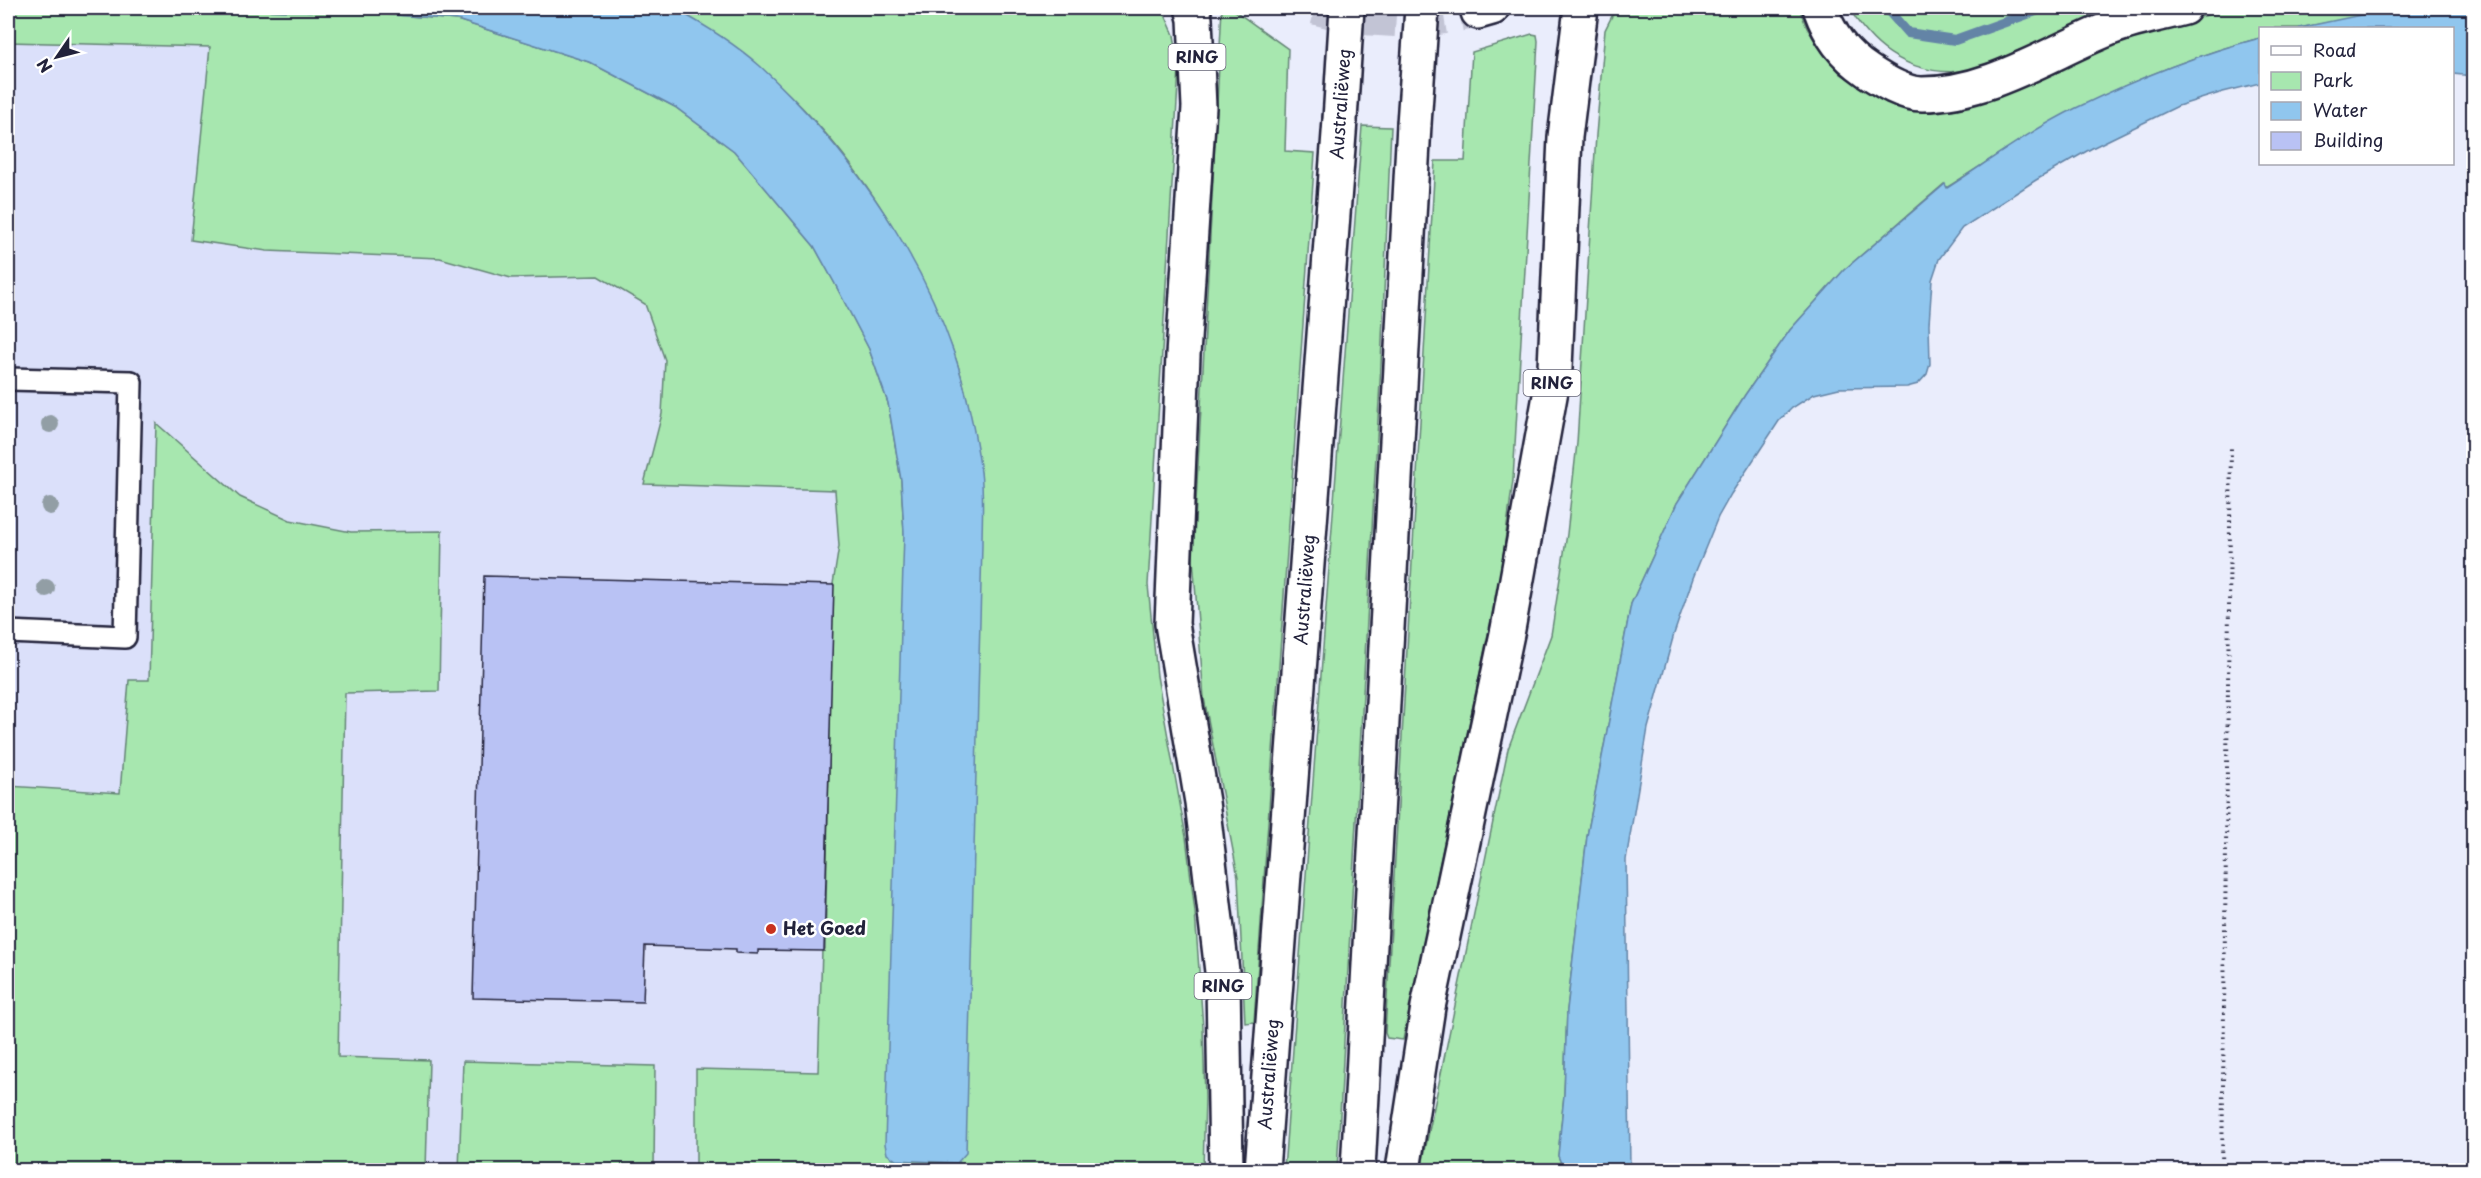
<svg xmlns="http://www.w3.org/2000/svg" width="2481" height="1178" font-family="'Playpen Sans',sans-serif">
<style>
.built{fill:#dbe0fa}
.green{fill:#a7e7af;stroke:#648475;stroke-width:1.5}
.water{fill:#90c6ee;stroke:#6484a6;stroke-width:1.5}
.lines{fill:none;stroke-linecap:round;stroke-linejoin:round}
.stream{stroke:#6484a6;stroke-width:10}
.building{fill:#b9c2f4;stroke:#22223b;stroke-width:1.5}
.primary-tunnel{stroke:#c2c4d5;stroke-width:33;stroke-dasharray:33 16;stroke-linecap:butt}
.lane-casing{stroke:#22223b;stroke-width:26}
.primary-casing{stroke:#22223b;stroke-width:38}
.path{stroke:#22223b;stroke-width:4;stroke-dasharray:1.5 4.5;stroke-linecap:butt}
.lane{stroke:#fff;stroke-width:21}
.primary{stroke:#fff;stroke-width:33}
.primary-bridge-casing{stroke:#22223b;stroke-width:38;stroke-linecap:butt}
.primary-bridge{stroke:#fff;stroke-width:33}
.tree{fill:#929ea5}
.poi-dot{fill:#c8321e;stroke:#fff;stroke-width:2}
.labels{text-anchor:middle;stroke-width:5;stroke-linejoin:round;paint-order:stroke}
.shield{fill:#fff;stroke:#646476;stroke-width:1.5}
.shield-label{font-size:16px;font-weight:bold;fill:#22223b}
.street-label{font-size:18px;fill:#22223b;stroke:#fff}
.poi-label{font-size:18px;font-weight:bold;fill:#22223b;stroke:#fff;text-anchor:start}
</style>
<rect width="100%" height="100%" fill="#eaedfc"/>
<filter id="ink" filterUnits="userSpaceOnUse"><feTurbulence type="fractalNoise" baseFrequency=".0167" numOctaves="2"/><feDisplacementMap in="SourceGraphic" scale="12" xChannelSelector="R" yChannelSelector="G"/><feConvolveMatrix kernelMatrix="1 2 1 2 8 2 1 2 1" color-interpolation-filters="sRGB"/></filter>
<g filter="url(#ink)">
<polygon class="built" points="8,8 329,8 875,100 1000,1170 8,1170"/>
<g class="green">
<path d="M8,8H173L372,13L457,20L589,62L675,107L734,151L814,246L834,282L869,349L888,403L901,480L904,533L981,474C973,434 968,392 954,354C948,334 936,315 927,296C918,277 910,257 900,239C846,145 769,60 673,8H1162L1174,35L1179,68L1148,585L1157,676L1186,837L1195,912L1203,1028L1205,1098L1203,1170H696V1069L818,1072L822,950L825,949L833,584L839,546L835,490L644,484L662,414L665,360L645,304L598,276L511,278L440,258L267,251L191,240L210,47L8,42Z"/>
<polygon points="1222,8 1231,8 1288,49 1285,151 1315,153 1254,1022 1245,1023 1238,877 1204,698 1193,559"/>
<path d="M1616,8H1799L1807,28L1822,52L1841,74L1887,103L1922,110H1952L1984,101L2044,71L2116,41L2232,8H2405L2299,28H2260V38C2198,54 2134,80 2076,109C2031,131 1989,161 1946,188L1944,184L1844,270L1790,330L1745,395L1677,503L1631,604L1587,836L1567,1010L1564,1095L1558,1156L1564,1170H1572H1421L1508,749L1551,635L1567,534L1577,443L1596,135L1605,30Z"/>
<path d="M1850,8H2143C2100,18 2058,35 2017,51C2004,57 1989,66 1975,69C1935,78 1894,64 1868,34C1860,25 1854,18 1850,8Z"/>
<polygon points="1532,34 1537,35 1538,41 1513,480 1501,572 1403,1040 1387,1038 1385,1033 1435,161 1465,161 1472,52"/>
<polygon points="1362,126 1391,127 1381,364 1337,1170 1284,1170"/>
<polygon points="156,423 240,497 290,520 351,532 442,531 439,691 345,693 338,1057 429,1060 426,1170 8,1170 8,786 120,793 129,680 149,680"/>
<polygon points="463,1061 655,1066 654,1170 459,1170"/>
</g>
<g class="water">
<path d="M173,8H673C703,24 734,43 760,66C842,142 918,246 954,353C967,391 975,432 981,472C984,496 982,521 982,545L966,1153L957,1163L896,1160L887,1154L885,1144L904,533L901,480L888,403L869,349L834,282L814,246L734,151L675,107L589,62L457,20L372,13Z"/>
<polygon points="2394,8 2473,8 2473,76 2453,74 2452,28 2299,28"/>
<path d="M2260,38V83L2223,92L2178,106L2094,147L2036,180L1962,228L1939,259L1932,280L1929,324L1930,364L1927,374L1918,384L1907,387L1839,388L1814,394L1792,408L1779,421L1731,494L1718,517L1693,578L1674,634L1648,728L1626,860L1630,1166L1624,1170H1564L1558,1156L1564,1095L1567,1010L1587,836L1631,604L1677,503L1745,395L1790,330L1844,270L1945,184L1947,188C1989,161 2031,130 2076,108C2134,80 2198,54 2260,38Z"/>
</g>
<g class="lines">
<polyline class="stream" points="1886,8 1908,33 1955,40 2044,8"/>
</g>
<polygon class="building" points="484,576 834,585 824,951 758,950 758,954 736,953 736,949 645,946 643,1002 473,998"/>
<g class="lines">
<polyline class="primary-tunnel" points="1315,8 1354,18 1417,22 1478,12"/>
<defs>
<polyline id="lane" points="8,379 131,382 125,637 8,632"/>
<g id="primary">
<polyline points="1192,8 1195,19 1199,107 1183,355 1172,624 1202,802 1223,980 1226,1170"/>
<path d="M1820,8C1830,36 1843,54 1868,71C1883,81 1904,94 1922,94C1988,94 2047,54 2106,30C2130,19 2159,15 2184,8"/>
<polyline points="1478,12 1492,8"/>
<path id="s1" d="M1262,1170L1340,120"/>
<polyline points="1358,1170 1414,124"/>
<polyline points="1403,1170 1428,1007 1508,629 1555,368 1565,137 1581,8"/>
</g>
</defs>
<use href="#lane" class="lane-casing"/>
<use href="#primary" class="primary-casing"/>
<polyline class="path" points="2222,1170 2231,445"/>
<use href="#lane" class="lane"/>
<use href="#primary" class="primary"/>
<defs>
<g id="primary-bridge">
<polyline points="1340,120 1347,8"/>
<polyline points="1414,124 1422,8"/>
</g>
</defs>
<use href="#primary-bridge" class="primary-bridge-casing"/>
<use href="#primary-bridge" class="primary-bridge"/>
</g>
<g class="tree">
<circle cx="50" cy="424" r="9"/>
<circle cx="50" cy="506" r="9"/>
<circle cx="46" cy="588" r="9"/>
</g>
</g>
<circle class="poi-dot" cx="771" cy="929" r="6"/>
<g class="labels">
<g class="shield">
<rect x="1168.5" y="44" width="57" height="26" rx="4.5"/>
<rect x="1523.5" y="370" width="57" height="26" rx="4.5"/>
<rect x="1194.5" y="973" width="57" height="26" rx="4.5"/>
</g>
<g class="shield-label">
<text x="1197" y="63">RING</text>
<text x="1552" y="389">RING</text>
<text x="1223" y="992">RING</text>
</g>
<g class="street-label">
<text transform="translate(1341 104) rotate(-86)" y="6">Australiëweg</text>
<text dy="6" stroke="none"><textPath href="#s1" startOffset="582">Australiëweg</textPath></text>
<text dy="6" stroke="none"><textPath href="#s1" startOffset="96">Australiëweg</textPath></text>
</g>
<g class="poi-label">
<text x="783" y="935">Het Goed</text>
</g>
</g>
<rect width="2481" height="1178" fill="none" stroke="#fff" stroke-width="30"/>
<rect x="15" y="15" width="2451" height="1148" fill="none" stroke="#22223b" stroke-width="2" filter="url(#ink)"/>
<rect x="2259" y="27" width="195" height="138" fill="#ffffff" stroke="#a7a7b1" stroke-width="1.5"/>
<rect x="2271" y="46" width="30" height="9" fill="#ffffff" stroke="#a7a7b1" stroke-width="1.5"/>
<text x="2313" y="57" font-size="18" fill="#22223b">Road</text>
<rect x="2271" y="72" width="30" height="18" fill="#a7e7af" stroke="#a7a7b1" stroke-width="1.5"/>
<text x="2313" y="87" font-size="18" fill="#22223b">Park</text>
<rect x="2271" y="102" width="30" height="18" fill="#90c6ee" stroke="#a7a7b1" stroke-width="1.5"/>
<text x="2313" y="117" font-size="18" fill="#22223b">Water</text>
<rect x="2271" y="132" width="30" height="18" fill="#b9c2f4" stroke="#a7a7b1" stroke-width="1.5"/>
<text x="2313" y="147" font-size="18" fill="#22223b">Building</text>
<g transform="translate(57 57) rotate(235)" stroke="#ffffff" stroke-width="4.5" paint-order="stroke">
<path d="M0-4.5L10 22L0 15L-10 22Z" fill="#22223b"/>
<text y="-9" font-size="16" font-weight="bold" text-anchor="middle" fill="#22223b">N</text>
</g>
</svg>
